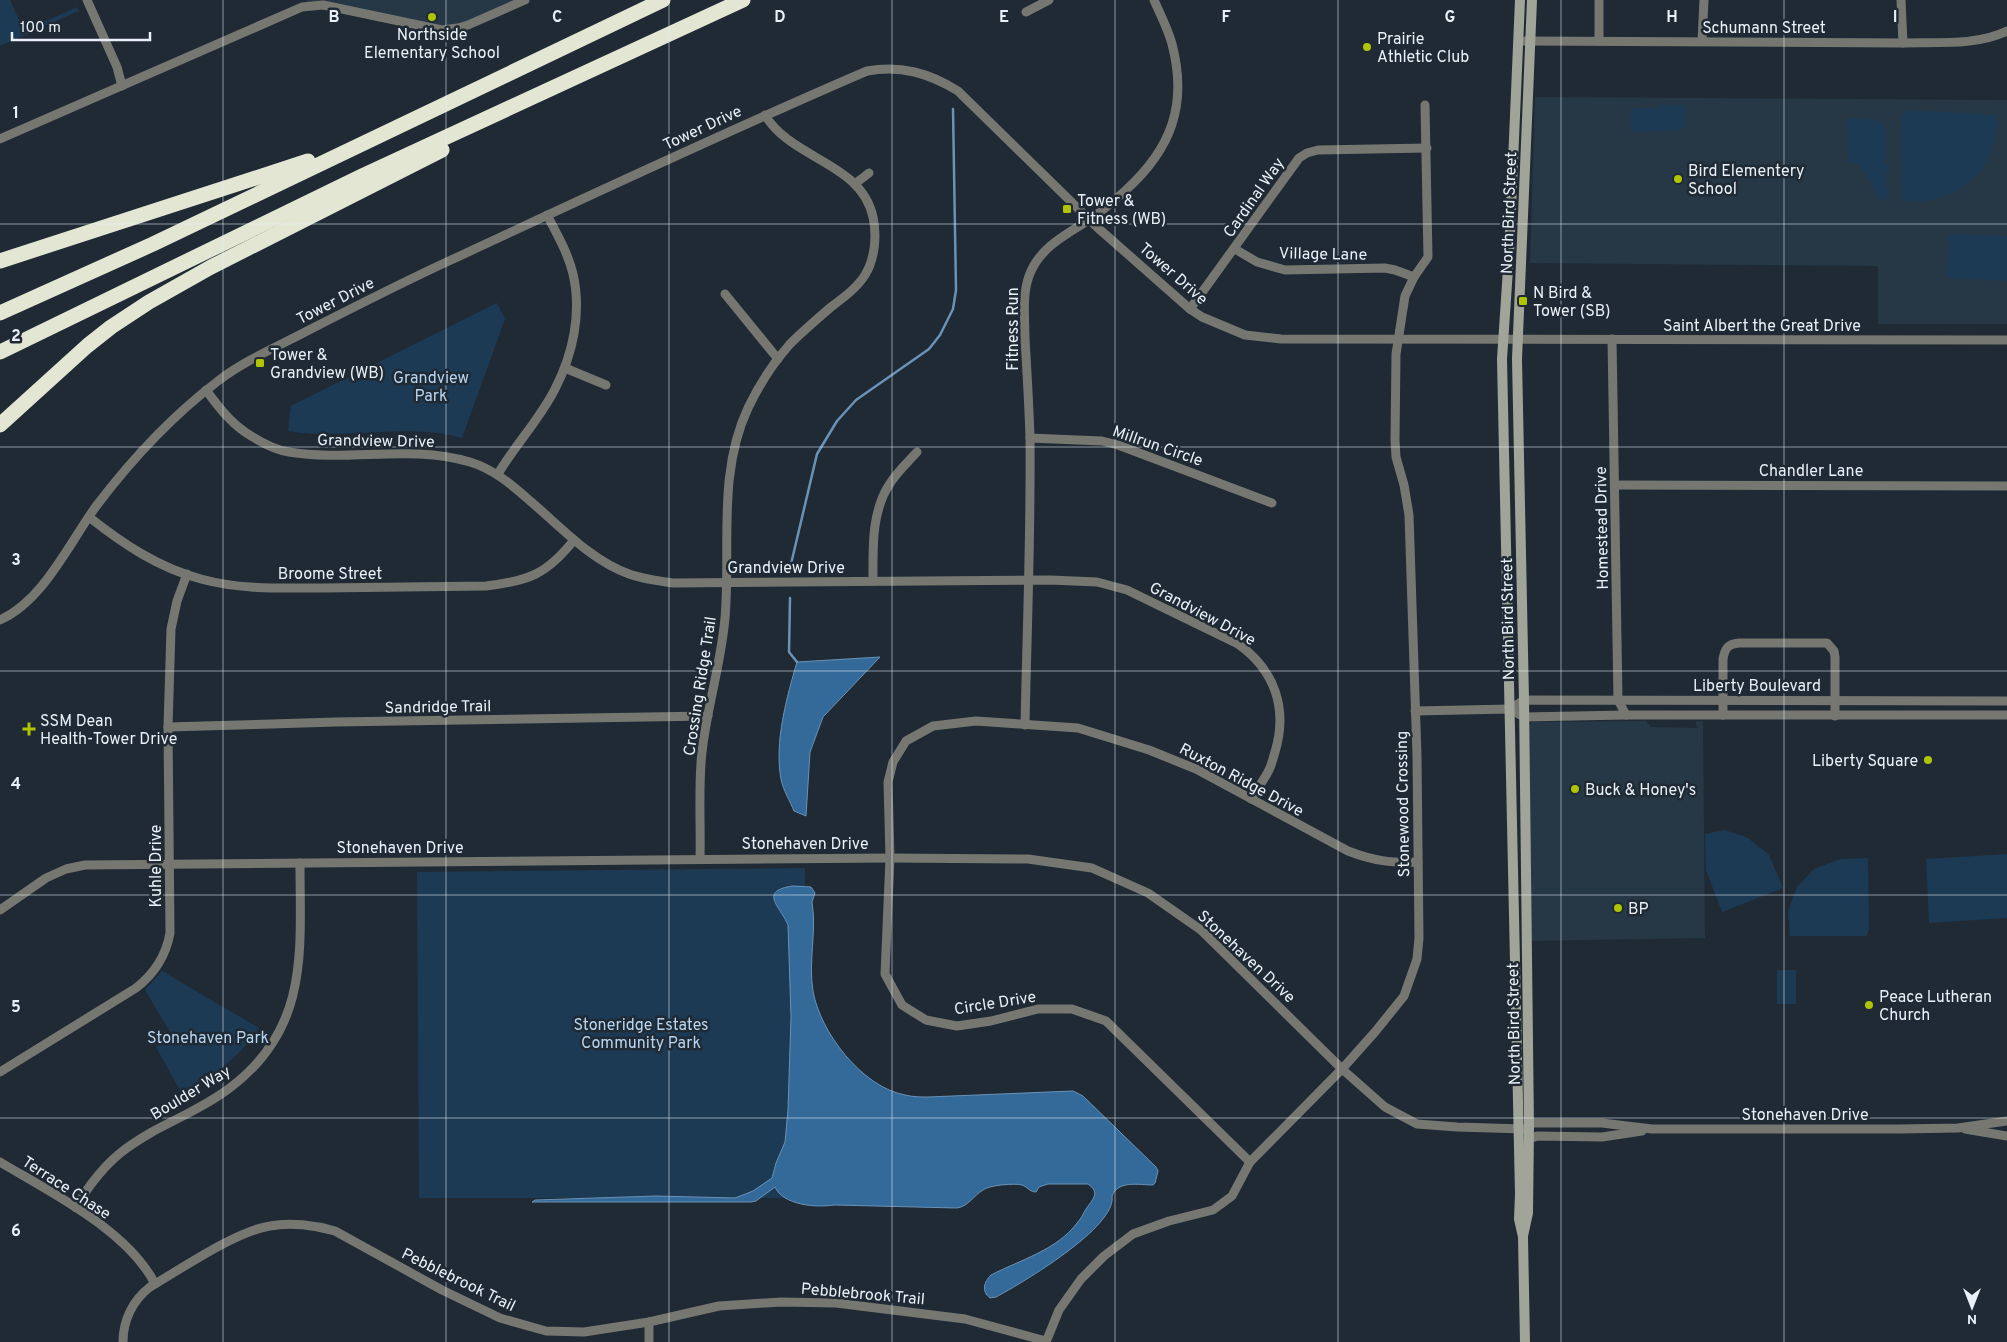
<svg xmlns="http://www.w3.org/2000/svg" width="2007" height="1342" font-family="Overpass,sans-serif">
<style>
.built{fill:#263746}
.green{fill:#1d3a54}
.water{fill:#336a9a;stroke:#6a92b6}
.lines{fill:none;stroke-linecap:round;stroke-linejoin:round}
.stream{stroke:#6a92b6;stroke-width:2.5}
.street{stroke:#767770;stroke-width:9}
.secondary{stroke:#a1a498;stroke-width:10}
.highway{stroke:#e2e6d3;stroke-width:15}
.grid{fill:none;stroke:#e9f0f7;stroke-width:1;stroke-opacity:0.55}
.poi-dot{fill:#b0c501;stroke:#1f2a35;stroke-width:2}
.labels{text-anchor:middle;stroke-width:5;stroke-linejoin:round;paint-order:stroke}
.street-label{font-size:16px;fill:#e9f0f7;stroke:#1f2a35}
.poi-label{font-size:16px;fill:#e9f0f7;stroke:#1f2a35;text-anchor:start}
.park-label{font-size:16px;fill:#b7d5f1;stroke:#1f2a35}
.grid-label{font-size:16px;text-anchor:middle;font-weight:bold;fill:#e9f0f7;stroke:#1f2a35;stroke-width:5;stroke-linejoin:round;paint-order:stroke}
</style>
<rect width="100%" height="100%" fill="#1f2a35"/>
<g class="built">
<polygon points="307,0 525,0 458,28 308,7"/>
<polygon points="1535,97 2007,100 2007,324 1878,324 1878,266 1530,263"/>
<polygon points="1646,721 1651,727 1698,728 1695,722 1703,721 1705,938 1529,941 1529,725 1532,722"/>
</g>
<g class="green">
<polygon points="0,0 10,0 24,31 77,7 79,11 0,46"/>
<polygon points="1661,105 1685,105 1685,125 1679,130 1631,132 1631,108 1660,108"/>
<path d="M1908,110L1997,115C1998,171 1956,207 1901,201L1902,116Z"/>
<polygon points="1865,118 1880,121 1885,128 1885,162 1890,169 1886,174 1888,199 1879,200 1867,176 1857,164 1847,162 1848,159 1847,119"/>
<polygon points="1949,234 2007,236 2007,281 1947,278"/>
<path d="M497,303L505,319L462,438C405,422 346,441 288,431L291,406Z"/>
<polygon points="1725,830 1748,838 1769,855 1783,888 1722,912 1706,870 1705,834"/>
<polygon points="2007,854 2007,918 1929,923 1926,859"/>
<polygon points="1868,858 1869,930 1866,936 1790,936 1788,911 1797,887 1814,869 1840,859"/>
<polygon points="805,868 806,1105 972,1198 419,1198 417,872"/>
<rect x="1777" y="970" width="19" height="34"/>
<path d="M162,971L259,1028C239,1058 213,1077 182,1094L156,1047L173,1037L145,990Z"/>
</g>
<g class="water">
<path d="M880,657L823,717L810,752L806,816L794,811C790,801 783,790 781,779C774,743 787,696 797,662Z"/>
<path d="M793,886L811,887L815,893L812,902C817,931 808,962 813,991C820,1032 862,1087 905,1095C913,1097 921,1097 928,1097L1073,1091L1083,1096L1156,1167L1158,1171L1155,1183L1153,1185C1139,1185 1118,1180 1112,1196C1117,1227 1022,1283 996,1297L990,1298C981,1291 984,1282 991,1275C1020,1260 1057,1250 1077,1223C1081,1219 1083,1214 1086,1209C1092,1200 1101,1193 1088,1184H1048L1039,1187L1036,1192C1029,1192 1028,1187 1022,1185C1015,1183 989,1185 983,1190C973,1196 969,1206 957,1208L834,1205C816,1208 783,1205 775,1187L756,1201L751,1202H532L535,1200L656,1196L735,1198L753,1191L772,1178L776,1163L785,1142L788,1110L791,1017L788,925C780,906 758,891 793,886Z"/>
</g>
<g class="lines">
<g class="stream">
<polyline points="791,564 817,454 837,421 856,400 929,349 940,335 953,309 956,290 953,109"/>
<polyline points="790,598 789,652 797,662"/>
</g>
<g class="street">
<polyline points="87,0 117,67 122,86"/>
<polyline points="1901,0 1903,43"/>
<polyline points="1026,12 1049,0"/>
<path d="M1519,41L1903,43C1937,42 1976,46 2007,31"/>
<polyline points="1599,41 1599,0"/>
<polyline points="1702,41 1704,0"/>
<polyline points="0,139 302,7 323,5 442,30 458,28 468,25 525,0"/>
<polyline points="856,183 869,173"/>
<polyline points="1235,249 1257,262 1285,270 1385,268 1395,270 1414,277"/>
<polyline points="725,294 778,359"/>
<polyline points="1190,309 1299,158 1307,153 1318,150 1427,148"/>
<polyline points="1612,339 1618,700 1626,715"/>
<polyline points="565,368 606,385"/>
<path d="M206,390C217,405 229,421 245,432C257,440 274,450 289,452C349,462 410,444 470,462C493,469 511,484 529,500C560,526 590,560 629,574C643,579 658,581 673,583L1050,580L1097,582L1127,590L1238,644C1275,670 1288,709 1275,752C1273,758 1272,764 1269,770C1264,780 1257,789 1251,799"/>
<polyline points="1030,438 1102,441 1118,445 1272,503"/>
<path d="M498,474C515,445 540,419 555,389C573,354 582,313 573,274C568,253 557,234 547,215"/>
<polyline points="1616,485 2007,486"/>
<path d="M89,517C123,544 159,568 201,579C241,590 282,588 322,588C377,587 432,587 486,586C529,581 547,574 574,540"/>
<path d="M873,581C873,550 871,513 889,485C896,473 907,463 917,452"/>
<path d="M0,620C44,600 69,543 97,505C132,459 172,416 218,381C245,360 279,346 309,330C356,306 403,282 451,260C589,196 727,131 867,71C901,65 929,73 958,91L1098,228L1190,309L1202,317L1245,335L1281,339L2007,340"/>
<polyline points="2007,701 1524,700 1510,709 1524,717 1626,715 2007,715"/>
<polyline points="1415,711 1510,709"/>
<path d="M1723,715V659C1725,648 1728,644 1739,643H1827L1834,651L1835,657V716"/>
<path d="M1025,725C1027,629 1031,534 1030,438C1029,405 1027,372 1025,339C1025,319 1022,295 1029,276C1039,248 1065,235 1089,220C1102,211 1114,201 1126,190C1171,149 1188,105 1172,44C1168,29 1160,14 1154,0"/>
<polyline points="168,727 336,722 708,716"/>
<path d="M700,859C701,826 698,785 702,752C707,707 721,664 725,618C731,548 717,474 748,408C759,385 773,363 790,344C803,331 817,319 831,307C843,298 857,288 865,275C875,259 877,235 873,217C861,162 792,160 765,115"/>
<polyline points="0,910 46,878 66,869 85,865 890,858 1028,859 1092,868 1148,893 1201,930 1342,1069 1385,1107 1417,1124 1457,1127 1524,1129"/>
<path d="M0,1072L136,988C154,974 166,956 170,933L168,727L171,629L177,601L187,574"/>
<polyline points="1529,1123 1602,1123 1652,1129 1899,1129 1958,1128 2007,1121"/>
<polyline points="1965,1129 2007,1136"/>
<polyline points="1529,1139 1537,1136 1602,1137 1642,1131"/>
<path d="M0,1162C50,1192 128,1230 155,1284"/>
<path d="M1250,1162L1106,1021L1072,1009H1038L991,1021L957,1026L926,1020L902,1005L885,974L890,858L888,782L893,762L906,741L933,726L976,721L1078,728L1149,750L1196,769L1348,851C1374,861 1391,863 1418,862"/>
<path d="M76,1208C80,1199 86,1191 92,1183C111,1158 126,1147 152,1132C178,1118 208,1105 231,1087C310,1027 300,950 300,863"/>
<polyline points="649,1322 649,1342"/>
<path d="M123,1342C123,1320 133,1300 150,1287C181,1269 236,1231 270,1226C290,1222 315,1225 335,1231L442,1290L500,1318L546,1331L584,1332L649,1322L719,1306L781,1302L836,1303L965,1319L1046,1341"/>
<polyline points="1046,1342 1059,1310 1081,1279 1104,1256 1133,1234 1169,1221 1213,1210 1232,1196 1250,1162 1342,1069 1375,1032 1404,996 1417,959 1419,938 1417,756 1409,515 1404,485 1396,457 1395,440 1396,354 1405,296 1414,277 1428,257 1425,105"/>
</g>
<g class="secondary">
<polyline points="1520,0 1509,254 1502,359 1520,1194 1519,1219 1523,1237 1525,1342"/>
<polyline points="1523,1236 1528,1213 1529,1128 1524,700 1517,359 1532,0"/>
</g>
<g class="highway">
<polyline points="0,261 308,161"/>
<polyline points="0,313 153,244 663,0"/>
<polyline points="0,352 362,176 743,0"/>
<polyline points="0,425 87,346 111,327 149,302 211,267 442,150"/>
</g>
</g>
<path class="grid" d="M223,0V1342M446,0V1342M669,0V1342M892,0V1342M1115,0V1342M1338,0V1342M1561,0V1342M1784,0V1342M0,224H2007M0,447H2007M0,671H2007M0,895H2007M0,1118H2007"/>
<g class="poi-dot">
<circle cx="432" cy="17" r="5"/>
<circle cx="1367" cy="47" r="5"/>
<circle cx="1678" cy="179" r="5"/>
<rect x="1062" y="204" width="10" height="10" rx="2.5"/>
<rect x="1518" y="296" width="10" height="10" rx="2.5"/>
<rect x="255" y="358" width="10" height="10" rx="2.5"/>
<path d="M26.5 721.5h5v5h5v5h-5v5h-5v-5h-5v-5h5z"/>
<circle cx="1928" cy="760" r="5"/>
<circle cx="1575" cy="789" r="5"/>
<circle cx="1618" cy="908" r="5"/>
<circle cx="1869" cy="1005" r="5"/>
</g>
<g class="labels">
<g class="street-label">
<text x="1764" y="33">Schumann Street</text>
<text transform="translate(702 127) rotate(-25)" y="6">Tower Drive</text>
<text transform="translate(1253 197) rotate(-55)" y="6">Cardinal Way</text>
<text transform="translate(1508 213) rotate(-88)" y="6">North Bird Street</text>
<text transform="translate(1323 253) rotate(1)" y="6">Village Lane</text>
<text transform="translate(1174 273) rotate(41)" y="6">Tower Drive</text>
<text transform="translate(335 300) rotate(-27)" y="6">Tower Drive</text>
<text x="1762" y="331">Saint Albert the Great Drive</text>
<text transform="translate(1012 329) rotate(-90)" y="6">Fitness Run</text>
<text transform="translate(376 440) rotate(1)" y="6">Grandview Drive</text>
<text transform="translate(1158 445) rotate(19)" y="6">Millrun Circle</text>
<text x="1811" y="476">Chandler Lane</text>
<text transform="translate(1601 528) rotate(-91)" y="6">Homestead Drive</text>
<text x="786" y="573">Grandview Drive</text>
<text x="330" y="579">Broome Street</text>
<text transform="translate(1203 613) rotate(28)" y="6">Grandview Drive</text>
<text transform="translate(1507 619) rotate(-91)" y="6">North Bird Street</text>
<text x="1757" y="691">Liberty Boulevard</text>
<text transform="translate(699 686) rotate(-81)" y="6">Crossing Ridge Trail</text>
<text transform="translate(438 706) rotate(-1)" y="6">Sandridge Trail</text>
<text transform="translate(1242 779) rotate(28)" y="6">Ruxton Ridge Drive</text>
<text transform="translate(1402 804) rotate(-91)" y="6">Stonewood Crossing</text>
<text x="805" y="849">Stonehaven Drive</text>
<text x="400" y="853">Stonehaven Drive</text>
<text transform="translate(155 866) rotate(-90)" y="6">Kuhle Drive</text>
<text transform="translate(1247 956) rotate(43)" y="6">Stonehaven Drive</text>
<text transform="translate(995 1002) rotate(-9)" y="6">Circle Drive</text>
<text transform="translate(1513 1024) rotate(-91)" y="6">North Bird Street</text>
<text transform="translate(190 1092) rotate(-31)" y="6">Boulder Way</text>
<text x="1805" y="1120">Stonehaven Drive</text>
<text transform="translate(67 1187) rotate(33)" y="6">Terrace Chase</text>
<text transform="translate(459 1279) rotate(26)" y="6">Pebblebrook Trail</text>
<text transform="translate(863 1293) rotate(5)" y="6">Pebblebrook Trail</text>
</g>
<g class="poi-label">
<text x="432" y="40" text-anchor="middle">Northside<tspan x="432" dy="18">Elementary School</tspan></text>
<text x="1377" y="44">Prairie<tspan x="1377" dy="18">Athletic Club</tspan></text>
<text x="1688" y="176">Bird Elementery<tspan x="1688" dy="18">School</tspan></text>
<text x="1077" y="206">Tower &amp;<tspan x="1077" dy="18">Fitness (WB)</tspan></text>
<text x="1533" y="298">N Bird &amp;<tspan x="1533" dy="18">Tower (SB)</tspan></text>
<text x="270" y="360">Tower &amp;<tspan x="270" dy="18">Grandview (WB)</tspan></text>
<text x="40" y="726">SSM Dean<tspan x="40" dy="18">Health-Tower Drive</tspan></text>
<text x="1918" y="766" text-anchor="end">Liberty Square</text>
<text x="1585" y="795">Buck &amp; Honey's</text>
<text x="1628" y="914">BP</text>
<text x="1879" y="1002">Peace Lutheran<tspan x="1879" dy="18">Church</tspan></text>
</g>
<g class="park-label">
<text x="431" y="383">Grandview<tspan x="431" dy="18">Park</tspan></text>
<text x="641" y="1030">Stoneridge Estates<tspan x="641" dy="18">Community Park</tspan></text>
<text x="208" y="1043">Stonehaven Park</text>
</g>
</g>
<g class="grid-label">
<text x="334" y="22">B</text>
<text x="557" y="22">C</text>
<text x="780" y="22">D</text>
<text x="1004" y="22">E</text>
<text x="1226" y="22">F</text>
<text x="1450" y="22">G</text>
<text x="1672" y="22">H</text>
<text x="1895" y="22">I</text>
<text x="16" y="118">1</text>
<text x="16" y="341">2</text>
<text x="16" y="565">3</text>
<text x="16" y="789">4</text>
<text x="16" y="1012">5</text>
<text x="16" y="1236">6</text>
</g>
<g transform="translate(1972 1307) rotate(180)" stroke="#1f2a35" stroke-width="4" paint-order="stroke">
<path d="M0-4L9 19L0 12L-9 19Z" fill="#e9f0f7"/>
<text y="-8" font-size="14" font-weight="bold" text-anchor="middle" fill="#e9f0f7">N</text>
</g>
<path d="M12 32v8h138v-8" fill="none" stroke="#e9f0f7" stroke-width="2.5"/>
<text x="20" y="32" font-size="15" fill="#e9f0f7" stroke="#1f2a35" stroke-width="4" paint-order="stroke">100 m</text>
</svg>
